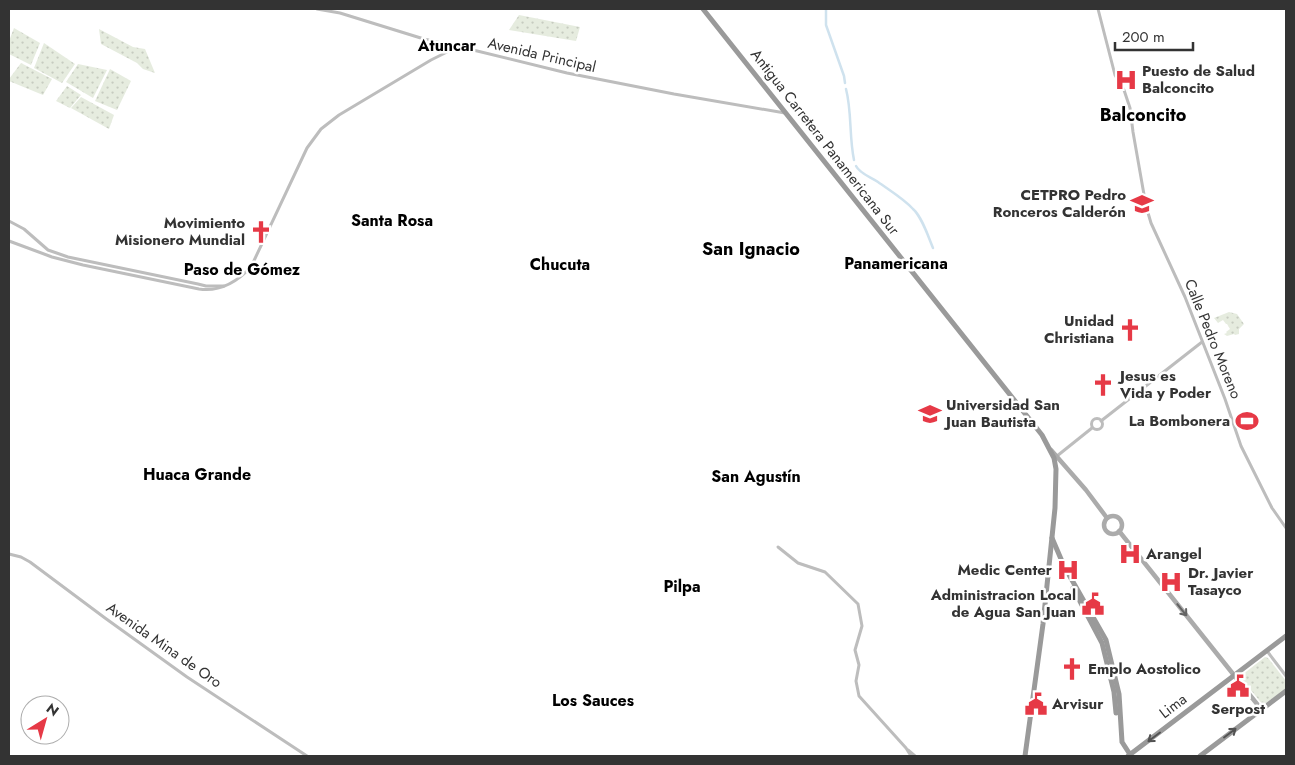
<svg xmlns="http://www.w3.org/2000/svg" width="1295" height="765" font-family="Jost,sans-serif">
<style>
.green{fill:url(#green-dots)}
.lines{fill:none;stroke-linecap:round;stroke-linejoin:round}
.canal{stroke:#cfe2ee;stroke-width:2.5}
.secondary{stroke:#bdbdbd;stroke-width:3}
.primary{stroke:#ababab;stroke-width:4.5}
.highway{stroke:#9a9a9a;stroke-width:5}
.oneway{stroke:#636363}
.oneway2{stroke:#525252}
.labels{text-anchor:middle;stroke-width:5;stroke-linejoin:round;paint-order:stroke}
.street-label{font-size:15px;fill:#333;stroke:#fff}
.poi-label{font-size:15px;font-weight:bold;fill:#333;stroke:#fff;text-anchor:start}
.neighbourhood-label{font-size:16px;font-weight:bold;fill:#000;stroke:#fff}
.quarter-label{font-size:18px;font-weight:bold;fill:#000;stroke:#fff}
</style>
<defs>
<pattern id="green-dots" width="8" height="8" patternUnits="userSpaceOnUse" patternTransform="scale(1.25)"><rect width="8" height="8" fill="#e6ecdf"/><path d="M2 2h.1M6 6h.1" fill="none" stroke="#c6cbc0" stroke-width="1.8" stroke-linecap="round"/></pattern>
</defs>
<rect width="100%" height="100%" fill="#fff"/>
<g class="green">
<polygon points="519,15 580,27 576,41 509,30"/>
<polygon points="14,28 40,43 31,65 9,54 9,41"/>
<polygon points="99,29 133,47 145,49 155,73 143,69 137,63 101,44"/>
<polygon points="44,43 75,64 62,83 34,68"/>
<polygon points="21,63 52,79 43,95 9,81 9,79"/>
<polygon points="78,64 107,70 93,98 66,82"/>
<polygon points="110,69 131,81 117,110 95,101"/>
<polygon points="67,86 81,95 70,108 56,101"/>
<polygon points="81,97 114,115 109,129 71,108"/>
<polygon points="1229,312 1237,314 1244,324 1239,329 1239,334 1235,335 1234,334 1227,336 1224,334 1227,333 1226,332 1230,329 1227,324 1226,324 1223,320 1218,323 1214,318"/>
<polygon points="1265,657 1268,658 1286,681 1286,689 1263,705 1241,678 1242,675"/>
</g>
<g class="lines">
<g class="canal">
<polyline points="826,9 826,25 844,76 845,83"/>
<path d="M846,89C852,112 849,136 854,160"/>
<path d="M856,166C860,174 871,177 878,182C889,190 904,199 913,209C922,217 928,236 933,248"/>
</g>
<g class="secondary">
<polyline points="317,9 340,13 424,39 464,48"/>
<polyline points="1098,9 1115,75 1124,90 1130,108 1133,132 1146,206 1151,223 1185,297 1225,399 1241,446 1272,508 1286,528"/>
<polyline points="9,221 24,229 48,250 68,257 198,284 206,286 224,286"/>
<path d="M9,241L52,257L83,265L199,289C220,292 237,282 251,267L307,148L321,129L339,115L431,60L449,51L469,49L567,73L674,94L785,113"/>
<circle cx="1097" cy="424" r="5.5"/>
<polyline points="1101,421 1202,342"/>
<polyline points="1057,456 1092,428"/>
<polyline points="778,547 798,563 825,572 858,604 862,626 855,650 859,665 856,681 859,696 906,748 911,756"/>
<polyline points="9,554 21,557 30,562 105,618 187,677 307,756"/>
<polyline points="1267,651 1286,676"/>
<polyline points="908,750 915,756"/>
</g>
<g class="primary">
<polyline points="1051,450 1086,490 1107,518"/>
<circle cx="1113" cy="525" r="9"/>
<polyline points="1119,531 1261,709"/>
</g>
<g class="highway">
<polyline points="703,9 1042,435 1054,458 1056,469 1055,508 1043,624 1025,756"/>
<polyline points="1052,538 1064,566 1106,640 1119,694 1122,742 1131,756"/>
<polyline points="1073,588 1102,643 1114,692 1116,713"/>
<polyline points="1128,756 1286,636"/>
<polyline points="1200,756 1286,691"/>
</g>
</g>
<defs><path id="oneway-shaft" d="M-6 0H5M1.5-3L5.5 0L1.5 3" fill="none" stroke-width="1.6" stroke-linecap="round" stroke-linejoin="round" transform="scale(1.25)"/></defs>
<use class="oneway" href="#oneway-shaft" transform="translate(1182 610) rotate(51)"/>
<g class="oneway2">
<use href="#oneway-shaft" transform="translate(1230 733) rotate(-37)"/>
<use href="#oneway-shaft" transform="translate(1154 737) rotate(143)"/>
</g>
<defs>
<symbol id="hospital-bare" viewBox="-9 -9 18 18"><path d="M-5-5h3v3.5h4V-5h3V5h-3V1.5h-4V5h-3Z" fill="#e63946" stroke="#fff" stroke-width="2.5" paint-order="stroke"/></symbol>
<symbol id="university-bare" viewBox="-9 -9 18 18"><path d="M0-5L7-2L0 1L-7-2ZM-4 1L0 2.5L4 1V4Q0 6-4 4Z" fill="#e63946" stroke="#fff" stroke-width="2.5" paint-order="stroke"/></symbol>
<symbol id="church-bare" viewBox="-9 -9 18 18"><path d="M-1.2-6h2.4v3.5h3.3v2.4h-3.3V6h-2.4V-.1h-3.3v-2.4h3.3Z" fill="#e63946" stroke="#fff" stroke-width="2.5" paint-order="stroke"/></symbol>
<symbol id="stadium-bare" viewBox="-9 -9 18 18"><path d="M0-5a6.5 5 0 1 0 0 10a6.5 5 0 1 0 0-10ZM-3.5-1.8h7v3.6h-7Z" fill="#e63946" stroke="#fff" stroke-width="2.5" paint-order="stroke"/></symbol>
<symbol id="civic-bare" viewBox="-9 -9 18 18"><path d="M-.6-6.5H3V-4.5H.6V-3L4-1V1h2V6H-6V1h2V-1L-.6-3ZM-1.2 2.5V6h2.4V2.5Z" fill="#e63946" stroke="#fff" stroke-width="2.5" paint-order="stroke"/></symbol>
</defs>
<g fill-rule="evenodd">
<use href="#hospital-bare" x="1110" y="64" width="32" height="32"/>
<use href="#university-bare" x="1126" y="188" width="32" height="32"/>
<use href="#church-bare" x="245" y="216" width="32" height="32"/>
<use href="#church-bare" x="1114" y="314" width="32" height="32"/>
<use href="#church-bare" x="1087" y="369" width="32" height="32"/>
<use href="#university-bare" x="914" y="398" width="32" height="32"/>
<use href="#stadium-bare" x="1231" y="405" width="32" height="32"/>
<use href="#hospital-bare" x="1114" y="538" width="32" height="32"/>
<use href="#hospital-bare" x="1052" y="554" width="32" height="32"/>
<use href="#hospital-bare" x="1155" y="566" width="32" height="32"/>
<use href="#civic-bare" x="1077" y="588" width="32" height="32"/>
<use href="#church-bare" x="1056" y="653" width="32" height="32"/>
<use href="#civic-bare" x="1222" y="670" width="32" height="32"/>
<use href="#civic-bare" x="1020" y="688" width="32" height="32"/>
</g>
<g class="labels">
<g class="street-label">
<text transform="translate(542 55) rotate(13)" y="5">Avenida Principal</text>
<text transform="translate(825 142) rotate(52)" y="5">Antigua Carretera Panamericana Sur</text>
<text transform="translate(1213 339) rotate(68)" y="5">Calle Pedro Moreno</text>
<text transform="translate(164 645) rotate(35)" y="5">Avenida Mina de Oro</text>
<text transform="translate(1173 706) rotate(-37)" y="5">Lima</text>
</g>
<g class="poi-label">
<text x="1142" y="76">Puesto de Salud<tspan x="1142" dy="17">Balconcito</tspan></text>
<text x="1126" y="200" text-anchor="end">CETPRO Pedro<tspan x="1126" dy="17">Ronceros Calderón</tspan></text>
<text x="245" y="228" text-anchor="end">Movimiento<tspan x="245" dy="17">Misionero Mundial</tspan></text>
<text x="1114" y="326" text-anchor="end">Unidad<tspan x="1114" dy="17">Christiana</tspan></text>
<text x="1120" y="381">Jesus es<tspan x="1120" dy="17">Vida y Poder</tspan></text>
<text x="946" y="410">Universidad San<tspan x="946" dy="17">Juan Bautista</tspan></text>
<text x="1230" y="426" text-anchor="end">La Bombonera</text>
<text x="1146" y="559">Arangel</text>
<text x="1052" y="575" text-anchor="end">Medic Center</text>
<text x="1188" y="578">Dr. Javier<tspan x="1188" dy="17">Tasayco</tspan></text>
<text x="1076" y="600" text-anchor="end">Administracion Local<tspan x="1076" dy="17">de Agua San Juan</tspan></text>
<text x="1088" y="674">Emplo Aostolico</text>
<text x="1052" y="709">Arvisur</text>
<text x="1238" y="714" text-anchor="middle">Serpost</text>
</g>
<g class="neighbourhood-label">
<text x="447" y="51">Atuncar</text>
<text x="392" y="226">Santa Rosa</text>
<text x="896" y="269">Panamericana</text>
<text x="560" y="270">Chucuta</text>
<text x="242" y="275">Paso de Gómez</text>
<text x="197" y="480">Huaca Grande</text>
<text x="756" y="482">San Agustín</text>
<text x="682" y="592">Pilpa</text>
<text x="593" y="706">Los Sauces</text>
</g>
<g class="quarter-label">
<text x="1143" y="121">Balconcito</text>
<text x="751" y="255">San Ignacio</text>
</g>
</g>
<rect width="1295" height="765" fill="none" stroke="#333333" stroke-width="20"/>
<g transform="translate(45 720) rotate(37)"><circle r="24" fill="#ffffff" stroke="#adadad"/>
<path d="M0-4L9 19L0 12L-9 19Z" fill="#e63946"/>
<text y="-8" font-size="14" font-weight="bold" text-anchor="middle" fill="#333333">N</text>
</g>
<path d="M1115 42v8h78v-8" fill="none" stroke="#333333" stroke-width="2.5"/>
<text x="1122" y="42" font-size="15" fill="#333333" stroke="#ffffff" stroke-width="4" paint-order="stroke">200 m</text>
</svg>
